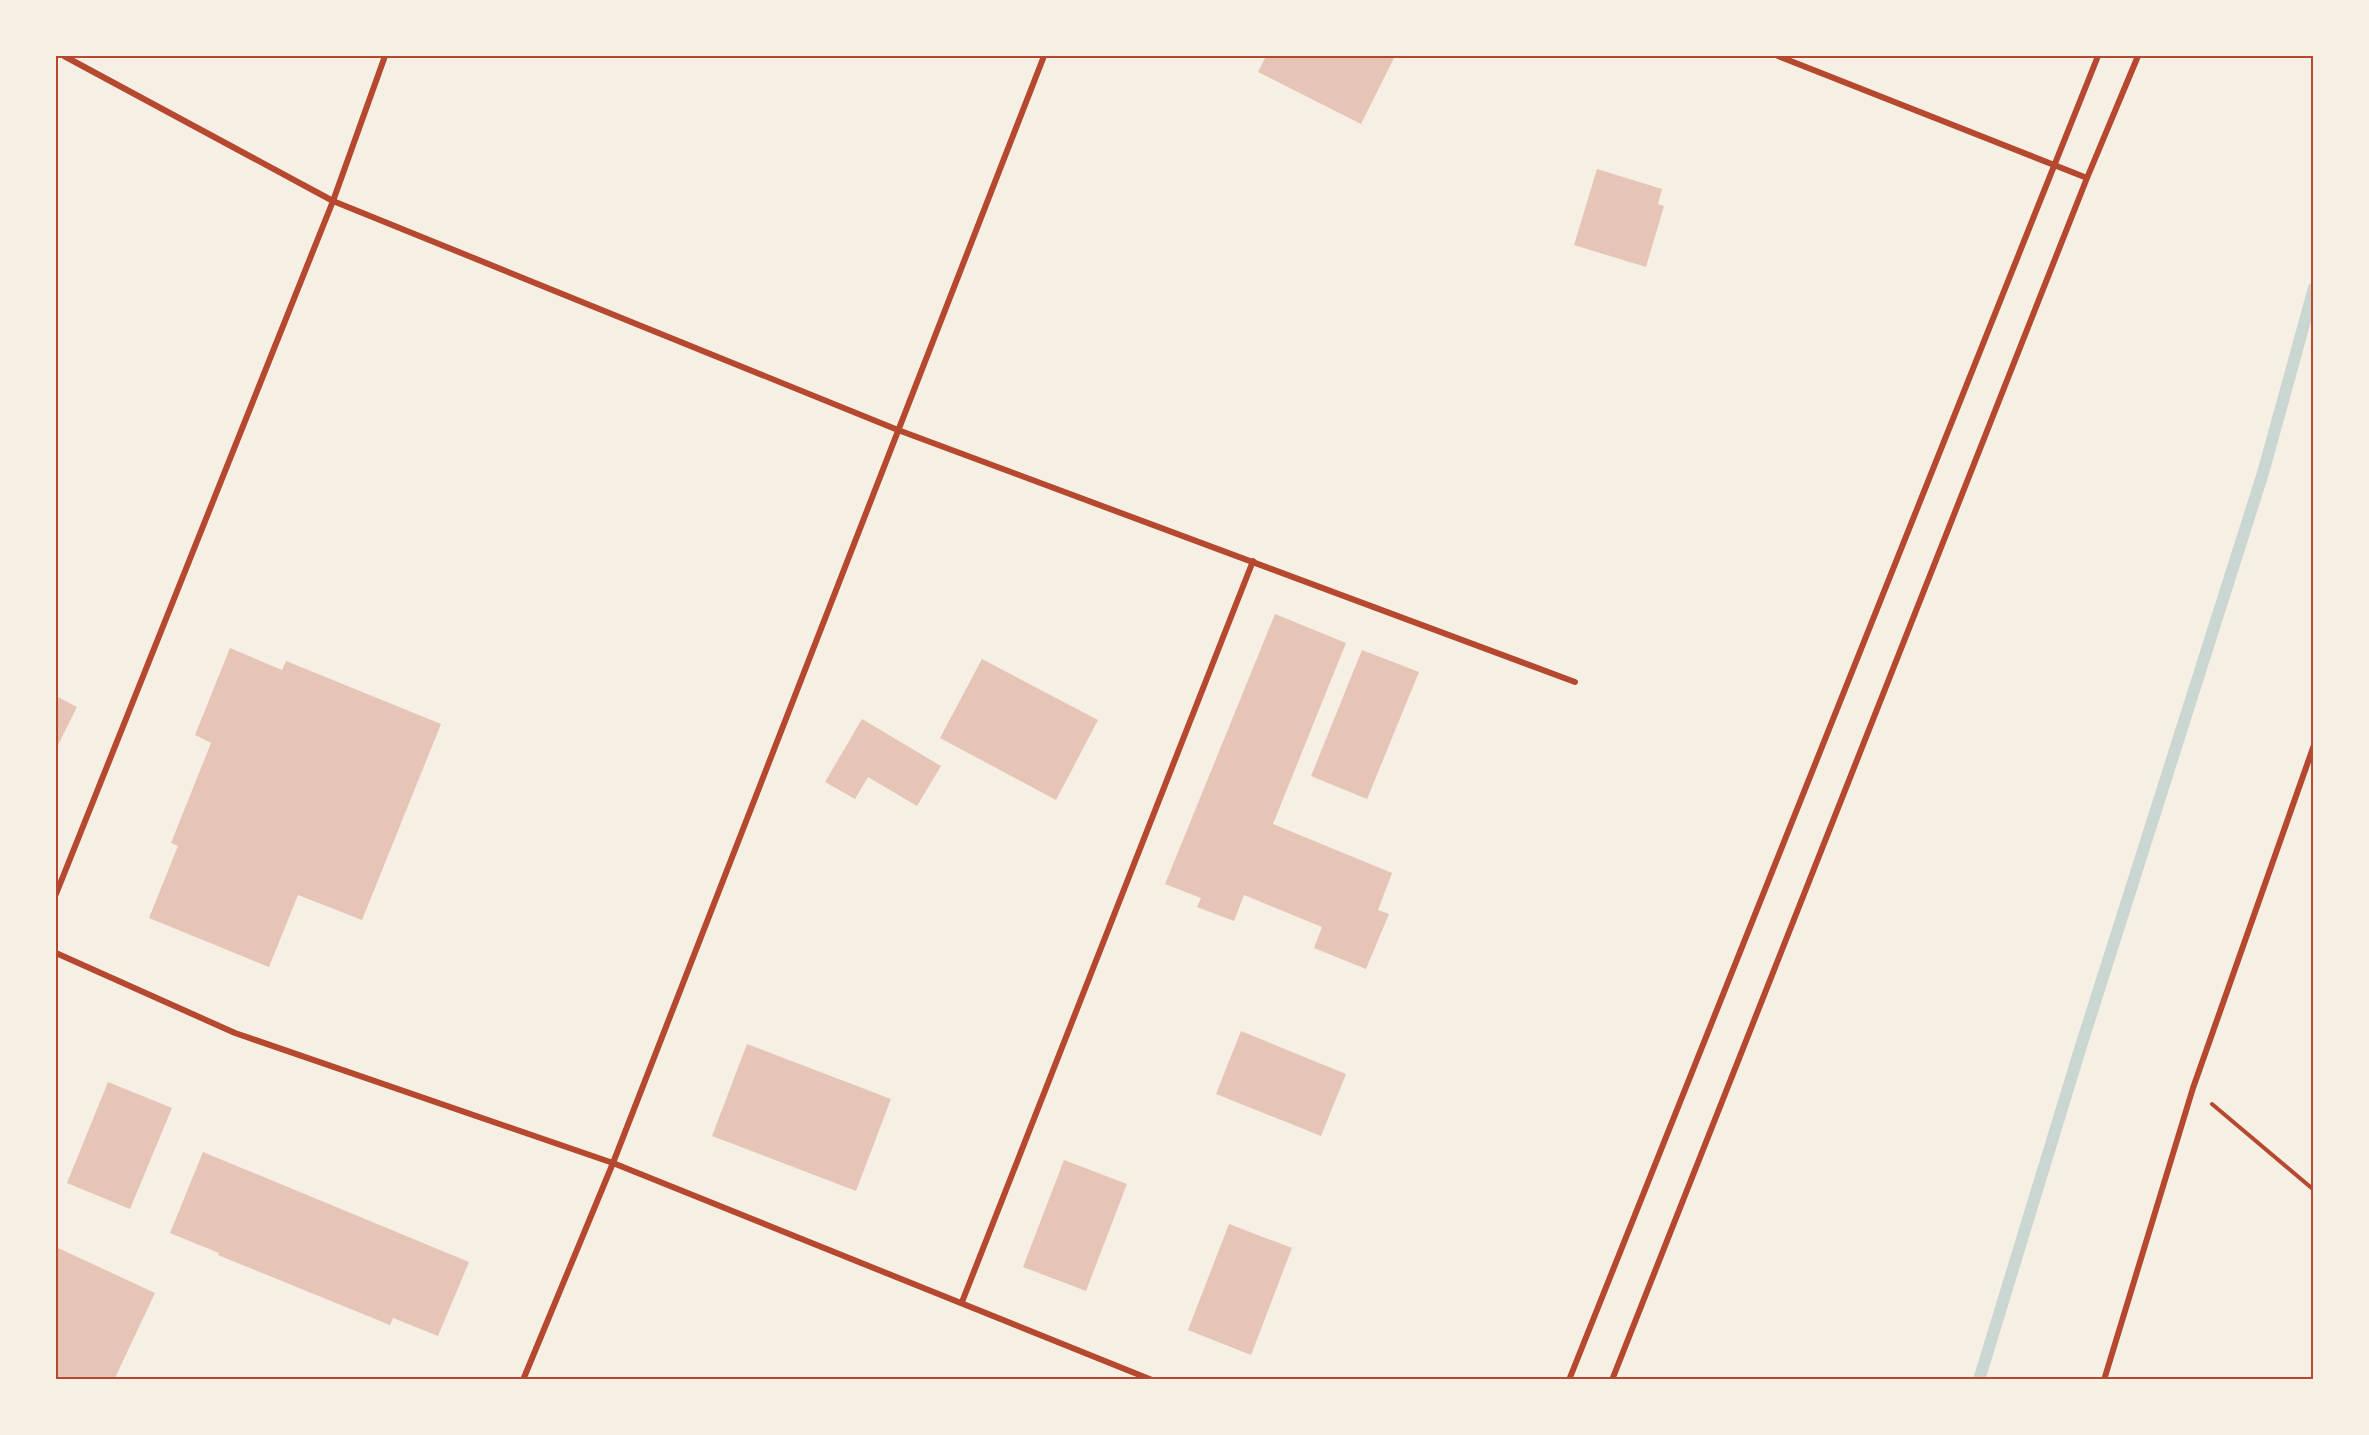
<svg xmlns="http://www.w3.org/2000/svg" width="2369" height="1435" font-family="'Archivo Narrow',sans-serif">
	<rect width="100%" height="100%" fill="#f6efe4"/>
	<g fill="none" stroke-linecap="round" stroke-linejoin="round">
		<path stroke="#c9d6d2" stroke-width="12" d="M1979,1380l102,-334 182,-573 51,-185"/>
	</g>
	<path fill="#e6c5b7" d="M1266,56h122l6,2 -33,66 -103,-52z
		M1597,169l65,20 -4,15 6,2 -18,61 -72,-22z
		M1275,614l71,29 -73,181 119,49 -14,37 11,4 -23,55 -52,-21 8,-21 -78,-32 -10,26 -37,-14 4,-9 -36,-14z
		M230,648l52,22 4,-9 155,63 -79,196 -64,-25 -29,72 -120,-49 29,-72 -7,-3 40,-100 -16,-8z
		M1362,650l57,22 -52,127 -56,-23z
		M982,659l116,61 -42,80 -116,-62z
		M56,696l21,11 -21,42z
		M862,719l79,47 -24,40 -49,-29 -13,22 -30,-17z
		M1241,1031l105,43 -25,62 -105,-42z
		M747,1044l144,55 -35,92 -144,-55z
		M108,1082l64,26 -42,101 -63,-26z
		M203,1152l266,110 -31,74 -45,-18 -3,7 -172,-70 1,-2 -49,-20z
		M1064,1160l63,24 -41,107 -63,-24z
		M1229,1224l63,24 -41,107 -63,-25z
		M56,1247l99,46 -41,87h-58z"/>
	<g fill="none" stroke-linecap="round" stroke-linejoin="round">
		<path stroke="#b5482f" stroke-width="4" d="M2212,1104l102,86"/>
		<path stroke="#b5482f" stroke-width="6" d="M64,56l269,145 565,229 677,252
			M1778,56l309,122
			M56,894l277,-693 52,-145
			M56,953l179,80 378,130 539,217
			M962,1302l291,-741
			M523,1380l90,-217 431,-1107
			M1569,1380l529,-1324
			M1612,1380l475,-1202 51,-122
			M2104,1380l89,-292 121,-343"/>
	</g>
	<rect width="2369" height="1435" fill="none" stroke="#f6efe4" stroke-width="114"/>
	<rect x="57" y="57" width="2255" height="1321" fill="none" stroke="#b5482f" stroke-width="2"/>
</svg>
